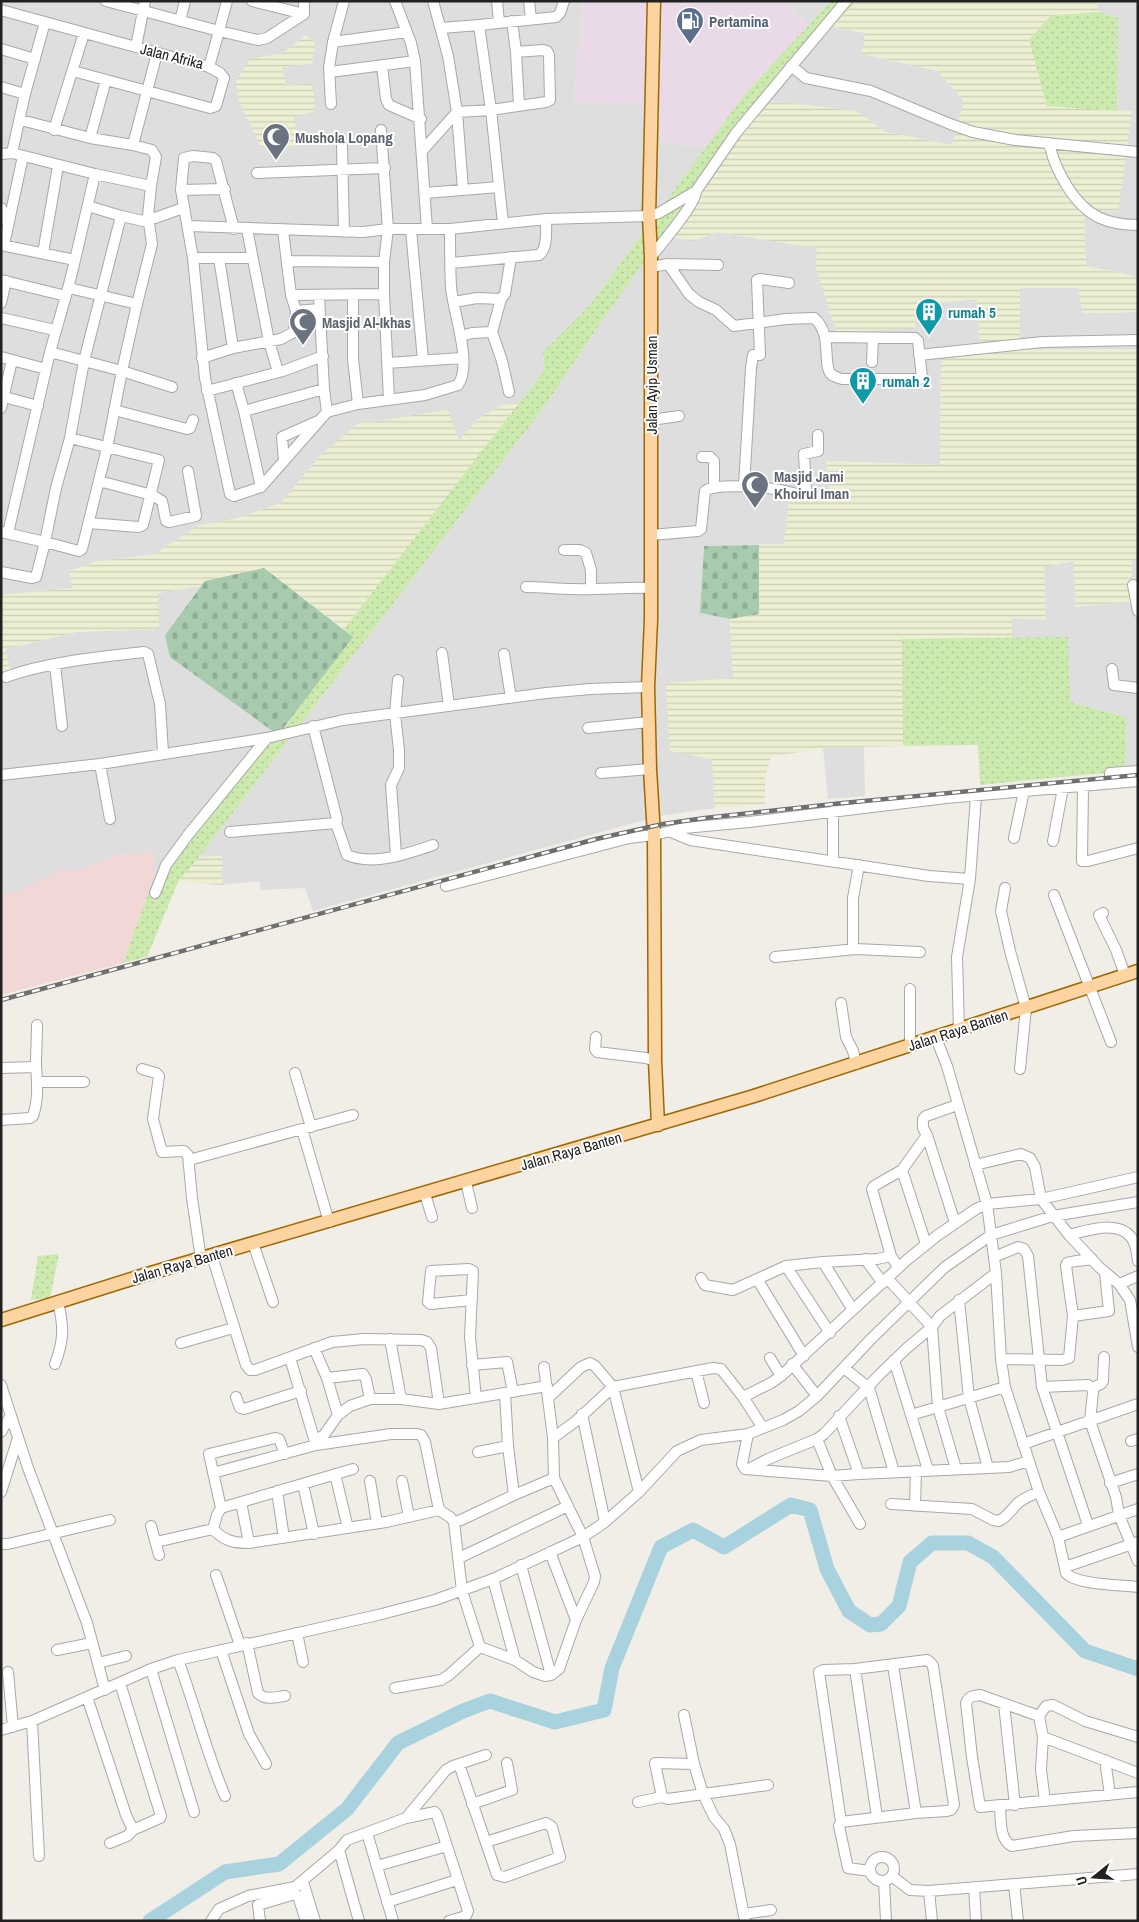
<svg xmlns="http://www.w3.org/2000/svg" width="1139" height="1922" font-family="'Archivo Narrow',sans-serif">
	<defs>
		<pattern id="farmland-rules" width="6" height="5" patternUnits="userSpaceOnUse" patternTransform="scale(1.25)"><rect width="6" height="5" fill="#edefd3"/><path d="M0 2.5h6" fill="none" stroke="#cbcdb5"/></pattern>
		<pattern id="grass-dots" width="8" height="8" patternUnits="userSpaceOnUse" patternTransform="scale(1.25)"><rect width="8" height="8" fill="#cceaae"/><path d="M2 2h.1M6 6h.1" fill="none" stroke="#afc895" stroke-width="1.8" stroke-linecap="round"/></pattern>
		<pattern id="cemetery-stones" width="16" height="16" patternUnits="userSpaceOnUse" patternTransform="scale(1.25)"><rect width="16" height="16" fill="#a8caad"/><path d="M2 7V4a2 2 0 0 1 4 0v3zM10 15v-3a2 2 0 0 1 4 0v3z" fill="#90ad95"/></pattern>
	</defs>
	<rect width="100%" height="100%" fill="#f1eee7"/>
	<path fill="#dfdede" d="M1,1h582l-9,101 87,1 -1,39 46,6 -117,158 -46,46 1,19 -24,32 -20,3 -22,13 -19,22 -138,14 -40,48 -43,15 -40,8 -45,29 -55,6 -29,10 4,17 -72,7z
		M783,1h48l-23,25z
		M1095,1h43v276l-52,-11 -2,-57 48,-97 -15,-1 1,-93 -18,-6z
		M832,27l33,6 -2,21 75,17 26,30 -12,44 -66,-13 -30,-21 -94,-11z
		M717,232l100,16 -1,20 99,61 1,-24 62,-6 2,54 -39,4 -1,108 -113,-4 3,39 -46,44 -80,2 -4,67 30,6 3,59 -67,6 4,67 42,8 3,49 -55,8 -347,95 -8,-23 -44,2 -2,-9 -37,4v-29l-23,1 343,-447 69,-102 52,-72 31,5z
		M1019,288h59l5,25 55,-1v37l-118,1z
		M1132,559h6v211l-12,1v-54l-56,-15 -58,-64v-20l34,1 -2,-52 29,-6 3,46z
		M201,586l-36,49 113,100 -7,10 -19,4 -97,126 -2,-23 -34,3 -40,15h-18l-37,20 -23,5v-217l10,-5 -6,-24 71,-17 82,-3v-36z
		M864,746l1,50 -37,3 -5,-51z"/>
	<path fill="#f1d8d7" d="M153,852l2,23 -32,88 -122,32v-100l23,-6 37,-19h18l40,-15z"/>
	<path fill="#ead9e7" d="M583,1h200l25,25 -63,68 -39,54 -46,-6 1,-39 -87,-1z"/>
	<path fill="url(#farmland-rules)" d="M857,1h238l5,11 -50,4 -3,90 85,5 -14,101 -34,-3 2,57 52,11v35l-55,1 -5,-25h-58v62l118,-1v210l-6,1v41l-56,6 -3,-46 -29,6 2,53 -34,-2v20l-109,1v107l-80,2 -52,9 -6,20v27l-50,4 -3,-49 -42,-8 -4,-68 67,-5 -3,-59 29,-5v-69l25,-1 5,-46 41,2 -3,-39 113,4 1,-108 39,-5 -3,-53 -61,6 -1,24 -79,3 -20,-64 1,-20 -100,-16 -23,9 -31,-5 99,-136 94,11 30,21 66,13 12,-44 -26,-30 -76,-17 3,-21 -33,-6z
		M306,35l9,8 -3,21 -30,3 4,19 26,-3 4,28 -23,6 8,28 -39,4 -23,-47 -3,-21 14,-22 33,-6z
		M520,403l-176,226 -80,-61 -59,13 -4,5 -43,7 1,36 -83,3 -71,17 6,24 -10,5v-83l72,-7 -4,-17 29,-10 55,-6 45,-29 40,-8 43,-15 40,-48 36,-31 91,-14 11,30 19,-21 22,-13z
		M222,856v29l-44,-3 21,-25z"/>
	<path fill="url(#grass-dots)" d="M831,1h26l-95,99 -151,208 -69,102 -343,447 -21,25 -31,75 -24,6 32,-88 97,-126 19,-4 81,-108 -8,-8 200,-258 -1,-19 46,-46 156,-212z
		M1100,12l18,6 -1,93 -70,-5 -18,-66 21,-24z
		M1068,637l2,65 56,15v54l-146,14 -2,-40 -75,1 -1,-107z
		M59,1254l-9,44 -19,2 7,-44z"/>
	<path fill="url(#cemetery-stones)" d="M759,545v69l-29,5 -30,-6 4,-67z
		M264,568l89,69 -75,98 -108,-78 -5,-22 40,-54z"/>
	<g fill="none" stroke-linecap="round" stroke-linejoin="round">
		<path stroke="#a8d2de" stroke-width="15" d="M150,1921l75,-49 54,-8 68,-55 51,-66 65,-32 27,-10 65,21 49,-12 8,-42 49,-121 32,-17 31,17 67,-42 19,5 17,59 22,42 21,14 11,-1 18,-18 11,-44 22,-19h36l25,14 92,94 53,18"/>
		<defs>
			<path id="minor" d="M227,1l-8,30 39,9 9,-2 37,-24
				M252,1l52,13
				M395,1l16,42 4,18 12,168
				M433,1l15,55 9,56 6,78
				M497,1l2,21
				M529,1l2,18
				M1,10l208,57 10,-36 -113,-30
				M304,14v-13
				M180,21l5,-20
				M512,21l4,31 3,53
				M479,25l77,-8 4,-4 4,-12
				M441,28l38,-3 12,85 12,113
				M333,42l74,-10
				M136,47l9,-46
				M1,49l34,10
				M382,66l4,33 3,6 32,14
				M791,66l15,12 65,13 79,33 23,8 42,8 123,12
				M73,71l137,37 6,-2 8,-28 -4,-5 -11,-6
				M330,72l85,-11
				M1,87l24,7
				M331,104l-2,-36 4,-26 11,-41
				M21,120l69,18 43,7 19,5 4,7 -5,29 -3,30 4,28 -15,60
				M54,130l30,-97
				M90,138l16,-58
				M1049,143c6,27 25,63 51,75 11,5 26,7 38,7
				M133,145l24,-92
				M342,146l2,86
				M422,151l35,-39 34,-2 55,-8 4,-2 -1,-45 -2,-4 -4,-1 -27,2
				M12,153l13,-59 20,-72
				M1,154l11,-1 83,21 -20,86
				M257,173l128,-5
				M95,174l56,12
				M181,190l44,-1
				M425,193l74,-6
				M88,206l33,10 27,6
				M1,208l7,17
				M148,216l7,2 28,-10
				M188,226l175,6 25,-3h62l96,-10 103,-3 10,-3 37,-22 40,-58 110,-132
				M234,229l-18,-68 -3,-3 -20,-2 -9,2 -3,32 12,68 12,120 25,116 4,2 27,-9 66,-75 31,-8 67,-9 33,-10c15,-21 -5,-72 -7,-98 -1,-19 -1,-39 -1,-58
				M247,229l22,112 9,31
				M411,230l12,130
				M1,245l74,15c-8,37 -21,73 -29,109l-45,-12
				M4,245l19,-89
				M43,253l15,-87
				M651,257c9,-12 46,-54 45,-66
				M193,258h59
				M219,258l14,90
				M287,261l97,1
				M451,263l88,-8c9,-6 7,-26 7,-36
				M668,264l50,1
				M651,267l17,-3 21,30 10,8 17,8 18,16 52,-7 28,-1c19,15 8,47 17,56 3,3 7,4 11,5h78l2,-2 -4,-36 -3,-3 -89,-1
				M1,280l65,16
				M384,294l5,106
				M291,295l93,-1v-32l4,-33 -7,-99
				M353,295v64l5,45
				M319,296l5,93 3,23
				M454,302l23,-4 24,1
				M1,303l5,-22
				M296,311l23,-2
				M1,318l54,12
				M461,336l11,-3 20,-1
				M50,352l72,19 15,-67 -68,-16
				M919,355l124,-13 95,-2
				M202,358l31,-10 48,-9 13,-7 2,-21 -5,-16 -8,-65
				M872,362l1,-24
				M387,363l75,-5
				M236,383l8,28 17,76
				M207,391l76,-20 40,-15
				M509,392l-7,-31 -10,-29 9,-33 4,-5 6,-37
				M1,396l37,10
				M1,408l11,-48
				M114,410l73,19 3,-1 3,-8
				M244,411l80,-22
				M651,420l28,-4
				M70,438l89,22 -16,65 -5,2 -49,-4
				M702,457h8l4,4v27
				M284,461l-2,-24 36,-16
				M99,481l53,14 10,6 4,20 3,1 27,-6 -8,-45
				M744,486l7,-118 2,-13h7l-3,-75 3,-1 29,4
				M1,532l44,10 11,-54 14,-50 14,-77 37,-145
				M8,533l38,-164
				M651,535l47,-4 3,-2 4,-38c12,-8 60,-4 75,-1 8,1 15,5 23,4l3,-3 -2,-37 14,-3v-16
				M564,550h16l6,3 5,17v19
				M1,572l31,6 4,-1 9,-35 34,9 3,-2 25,-101 15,-77 50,16
				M1133,585l5,26
				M526,587c16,0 31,2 47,2 26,1 52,-2 78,-1
				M442,653l7,53
				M504,654l7,44
				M55,665l7,61
				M1112,669l2,16 24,3
				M6,677c40,-15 95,-20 138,-25l4,2 12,50 3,49
				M588,728l61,-6
				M100,764l10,55
				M601,773l49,-4
				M1,775l99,-11 167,-26 76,-18 203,-27 44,-4 58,-2
				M1110,783v-10l28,-2
				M1083,786l-1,75h6l50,-13
				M336,823l11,32c26,11 60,-1 86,-10
				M230,832l106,-9 1,-4 -24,-93
				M671,832l19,8 239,36 41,3
				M1014,838l10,-47
				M1053,841l10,-53
				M396,855l-5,-70 8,-17v-18l-4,-36 3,-34
				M833,861v-50
				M446,886l183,-48 25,-3 30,-7 65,-6 197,-24 192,-17
				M1005,888l-4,23 9,40 16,57 -6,61
				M155,893l11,-28 22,-30 79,-97
				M1054,895l57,147
				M1103,913l-4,2 17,35 9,25
				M853,949v-51l6,-33
				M775,957l81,-8 64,3
				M910,989v57
				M841,1003l5,34 7,14 3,13
				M959,1030l-2,-73 13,-78 6,-83
				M596,1037l-1,12 2,3 49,6 9,3
				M936,1038l11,28 40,138 9,69 5,86 4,28 34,105 19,45 8,36c9,12 56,12 72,14
				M1,1068l35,-1
				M142,1069l14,4 3,3 -6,43 9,33 22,-1 4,4 4,43 9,61
				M295,1073l16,54
				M38,1082h46
				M1,1120l29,-2 3,-2c6,-18 4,-33 3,-51 0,-13 1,-27 1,-40
				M302,1129l27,93
				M927,1135l-4,-7v-9l3,-3 31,-11
				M189,1160l164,-45
				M975,1165l46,-11 9,4 5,9 6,32 28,36 30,32 20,17 11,16 8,47
				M902,1170l24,74
				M466,1182l6,26
				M425,1194l7,23
				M1069,1235c20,-5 57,-18 66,10 2,5 2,11 3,16
				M253,1243l20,59
				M212,1256l34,109 4,5h5l77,-28 32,-3 57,1 6,2 4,6 8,56
				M994,1257l24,-10 6,2 4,7 14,131 46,138
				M865,1259l18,24
				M823,1262l54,-3 14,-3
				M786,1266l44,67
				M898,1267l-7,-11 -19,-67 2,-3 28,-16 25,-35 28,88
				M701,1278l4,7 28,5 53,-24 37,-4 30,48
				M887,1278l45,49 6,80 18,62
				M757,1279l47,77
				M1119,1284l19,-8
				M472,1300l-41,4 -3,-2 3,-31 38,-2 4,2 -3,66 6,61
				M959,1300l10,98 19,70 21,-1 20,-6
				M1073,1316l36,-5 -4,-38
				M390,1339l11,60
				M181,1343l52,-15
				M314,1348l13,30 36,-4 3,5 4,20h31l38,5 108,-18
				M290,1358l26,87
				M770,1358l11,18
				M1001,1359l61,1 7,-2 4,-42 -7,-50 1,-3c8,-3 17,-2 25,-4
				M894,1360l34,110
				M55,1364c9,-24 9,-37 3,-62
				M792,1364l25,32
				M472,1365l35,-3 6,30
				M844,1368l25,20 25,84
				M696,1371l8,32
				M1,1385l27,83 59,155 18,67
				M1042,1387l46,-2 4,3 9,-4 2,-3 1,-24
				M1092,1388l1,4 -3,29 26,76 3,18 19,46
				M236,1397l4,11 4,1 57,-18
				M549,1397l32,-30 9,-4 5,3 18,21 -37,34 -23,17
				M743,1397l28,-14 10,-7 127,-117 30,-24 38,-26 11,-5 54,-5 97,-22
				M582,1414l23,108
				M338,1415l12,-9 20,-7
				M911,1415l94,-28
				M839,1416l20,58 129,-6
				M1,1432l10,-17
				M817,1439l15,37 28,48
				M315,1441l9,-6 14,-20 -11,-37
				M1131,1441l7,-2
				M1023,1444l115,-40
				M478,1452l30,-6
				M353,1469l-132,39 -4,7 -4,14c11,12 21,14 36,14l137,-21 53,-12 11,7 4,5 7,-2 53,-25 -6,-49 -3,-53
				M749,1469l19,-10 49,-20 7,-5 55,-59 28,-27 25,-21 8,-11 56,-43
				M213,1473l103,-28 75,-11h26l4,1 4,7 14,68
				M335,1474l13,54
				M859,1474l-27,2 -87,-7 -3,-5 6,-30 35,-14 16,-9 18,-15 55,-58 73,-71 46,-32 62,-19 85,-14
				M370,1481l7,42
				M402,1481l7,36
				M1110,1483l28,-9
				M303,1484l11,50
				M277,1491l7,47
				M1,1492l17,-54
				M639,1492l-26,-105 100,-19 8,1 22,28 20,31
				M514,1495l40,-17
				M241,1502l8,41
				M891,1504l81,5 21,11 6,1c9,-5 12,-11 18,-17 6,-6 15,-9 22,-12
				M915,1506l1,-35
				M221,1508l-12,-54 66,-16 4,1 6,15
				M151,1526l8,29
				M1058,1537l80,-28
				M156,1542l57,-13
				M1,1544h7l102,-24
				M550,1552l26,68
				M459,1558l109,-52
				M521,1565l30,110
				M1065,1567l73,-25
				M216,1575l24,70
				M493,1579l22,81
				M297,1633l6,29
				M247,1643l11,50c7,8 18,4 27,3
				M480,1647l35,13 18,12 12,4 6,-1 8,-6 17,-49 18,-38 1,-6 -12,-39 -29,-59 -1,-40 -9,-71
				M57,1650l35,-7
				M221,1650l28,84 17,30
				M178,1660c17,45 28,92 47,136
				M98,1663l28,-7
				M893,1665l23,148
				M151,1669l43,143
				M855,1669l22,148
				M8,1672l5,55
				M120,1683l41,133 -1,2 -27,12
				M395,1688l46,-8 8,-5 31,-28 -18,-56 -8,-69
				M87,1697l39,118 7,15 -6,6 -17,7
				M1004,1704l11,101
				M684,1715l10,49 9,30 11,23 10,12 6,15 15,77
				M1039,1716l-59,-21c-7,1 -11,1 -14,8l6,54 8,50 158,-15
				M32,1721l7,135
				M1,1730l31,-9 119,-52 27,-9 200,-45 57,-15 58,-21 90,-42 22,-15 34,-30 38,-41 24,-11 47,-6
				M1043,1737l95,36
				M1105,1760l5,35
				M459,1764l38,111 8,2 55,-20 -8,-30 -6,-4 -60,19
				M694,1764l-39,-1 7,34 6,2 100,-14
				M1045,1801l-4,-31 2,-33 -4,-21 7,-10 7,-1 32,16 53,16
				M638,1802l24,-5
				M472,1804l40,-14 -5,-27
				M1000,1806c1,13 -1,34 12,40l62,-10 64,-3
				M406,1818l40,-48 7,-4 33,-11
				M841,1822l-22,-150 4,-2 32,-1 72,-9 4,3 2,3 21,139 -3,5 -4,1 -31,2 -75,9 -2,4 9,42 22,3
				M367,1833l26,88
				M339,1850l20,71
				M870 1869a12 12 0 1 1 24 0a12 12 0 1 1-24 0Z
				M377,1866l70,-20
				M893,1877l17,13 19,1 209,-17
				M884,1881l2,40
				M303,1882l12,39
				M1014,1884l4,37
				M974,1887l2,34
				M929,1891l3,30
				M387,1902l70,-22
				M744,1914l27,-4
				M211,1921l8,-12 29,-13 47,-9 44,-37 8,-10 59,-22 29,-6 2,3 31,96 -2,5 -17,5
				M260,1921l-2,-16 37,-11 3,2 8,25"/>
			<path id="major" d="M654,1l-5,215 2,41v363l-3,67 2,82 4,66 1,226 3,64
				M1,1320l143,-45 610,-179 384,-125"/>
		</defs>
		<use href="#minor" stroke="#a8a8a8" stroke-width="12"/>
		<use href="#major" stroke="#9d6800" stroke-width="15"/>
		<use href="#minor" stroke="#fff" stroke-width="10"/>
		<use href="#major" stroke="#fcd4a1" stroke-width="12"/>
		<defs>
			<path id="rail" d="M1,1000l595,-161 67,-15 42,-6 138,-15 295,-28"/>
		</defs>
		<use href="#rail" stroke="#6f6f6f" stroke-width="4.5"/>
		<use href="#rail" stroke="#fff" stroke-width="2.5" stroke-dasharray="8" stroke-linecap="butt"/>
	</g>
	<defs>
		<symbol id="fuel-pin" viewBox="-11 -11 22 30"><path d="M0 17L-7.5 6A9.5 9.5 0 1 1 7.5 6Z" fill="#5c6f8a" stroke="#fff"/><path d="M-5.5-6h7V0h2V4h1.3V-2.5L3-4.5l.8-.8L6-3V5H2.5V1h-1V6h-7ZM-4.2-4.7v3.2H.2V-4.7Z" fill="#fff"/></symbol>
		<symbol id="mosque-pin" viewBox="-11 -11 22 30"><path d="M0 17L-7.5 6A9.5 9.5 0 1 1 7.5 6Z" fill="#6b7280" stroke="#fff"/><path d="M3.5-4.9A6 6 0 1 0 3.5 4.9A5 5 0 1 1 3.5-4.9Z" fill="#fff"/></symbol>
		<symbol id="building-pin" viewBox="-11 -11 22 30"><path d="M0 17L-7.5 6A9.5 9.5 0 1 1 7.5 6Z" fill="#0f9aa8" stroke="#fff"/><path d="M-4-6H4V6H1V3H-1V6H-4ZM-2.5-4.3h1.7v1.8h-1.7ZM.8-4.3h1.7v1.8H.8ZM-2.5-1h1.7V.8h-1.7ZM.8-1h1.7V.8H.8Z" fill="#fff"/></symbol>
	</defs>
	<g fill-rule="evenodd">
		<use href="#fuel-pin" x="674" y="5" width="32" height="43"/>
		<use href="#mosque-pin" x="260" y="121" width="32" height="43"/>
		<use href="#building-pin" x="913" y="296" width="32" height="43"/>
		<use href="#mosque-pin" x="287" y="306" width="32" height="43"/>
		<use href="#building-pin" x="847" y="365" width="32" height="43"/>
		<use href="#mosque-pin" x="739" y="469" width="32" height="43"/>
	</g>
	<g text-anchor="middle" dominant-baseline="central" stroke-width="4" stroke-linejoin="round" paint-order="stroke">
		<g font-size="15" font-weight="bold" fill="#4e5e75" stroke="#fff" text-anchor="start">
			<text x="709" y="21">Pertamina</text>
		</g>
		<g font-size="15" fill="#212121" stroke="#fff">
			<text transform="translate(172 56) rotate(14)">Jalan Afrika</text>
			<text transform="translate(651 385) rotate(-90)">Jalan Ayip Usman</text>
			<text transform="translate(958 1030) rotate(-18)">Jalan Raya Banten</text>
			<text transform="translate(571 1151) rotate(-16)">Jalan Raya Banten</text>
			<text transform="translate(182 1264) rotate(-16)">Jalan Raya Banten</text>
		</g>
		<g font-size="15" font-weight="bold" fill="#5b616d" stroke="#fff" text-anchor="start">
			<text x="295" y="137">Mushola Lopang</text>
			<text x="322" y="322">Masjid Al-Ikhas</text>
			<text x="774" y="476">Masjid Jami<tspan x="774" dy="17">Khoirul Iman</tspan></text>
		</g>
		<g font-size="15" font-weight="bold" fill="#0d838f" stroke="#fff" text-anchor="start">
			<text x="948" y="312">rumah 5</text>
			<text x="882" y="381">rumah 2</text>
		</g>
	</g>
	<rect width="1139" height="1922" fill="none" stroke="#212121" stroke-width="5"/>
	<g transform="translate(1094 1877) rotate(253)" stroke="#ffffff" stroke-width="4" paint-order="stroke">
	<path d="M0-4L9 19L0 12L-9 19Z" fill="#212121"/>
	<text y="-8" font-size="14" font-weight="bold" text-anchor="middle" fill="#212121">U</text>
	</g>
</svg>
